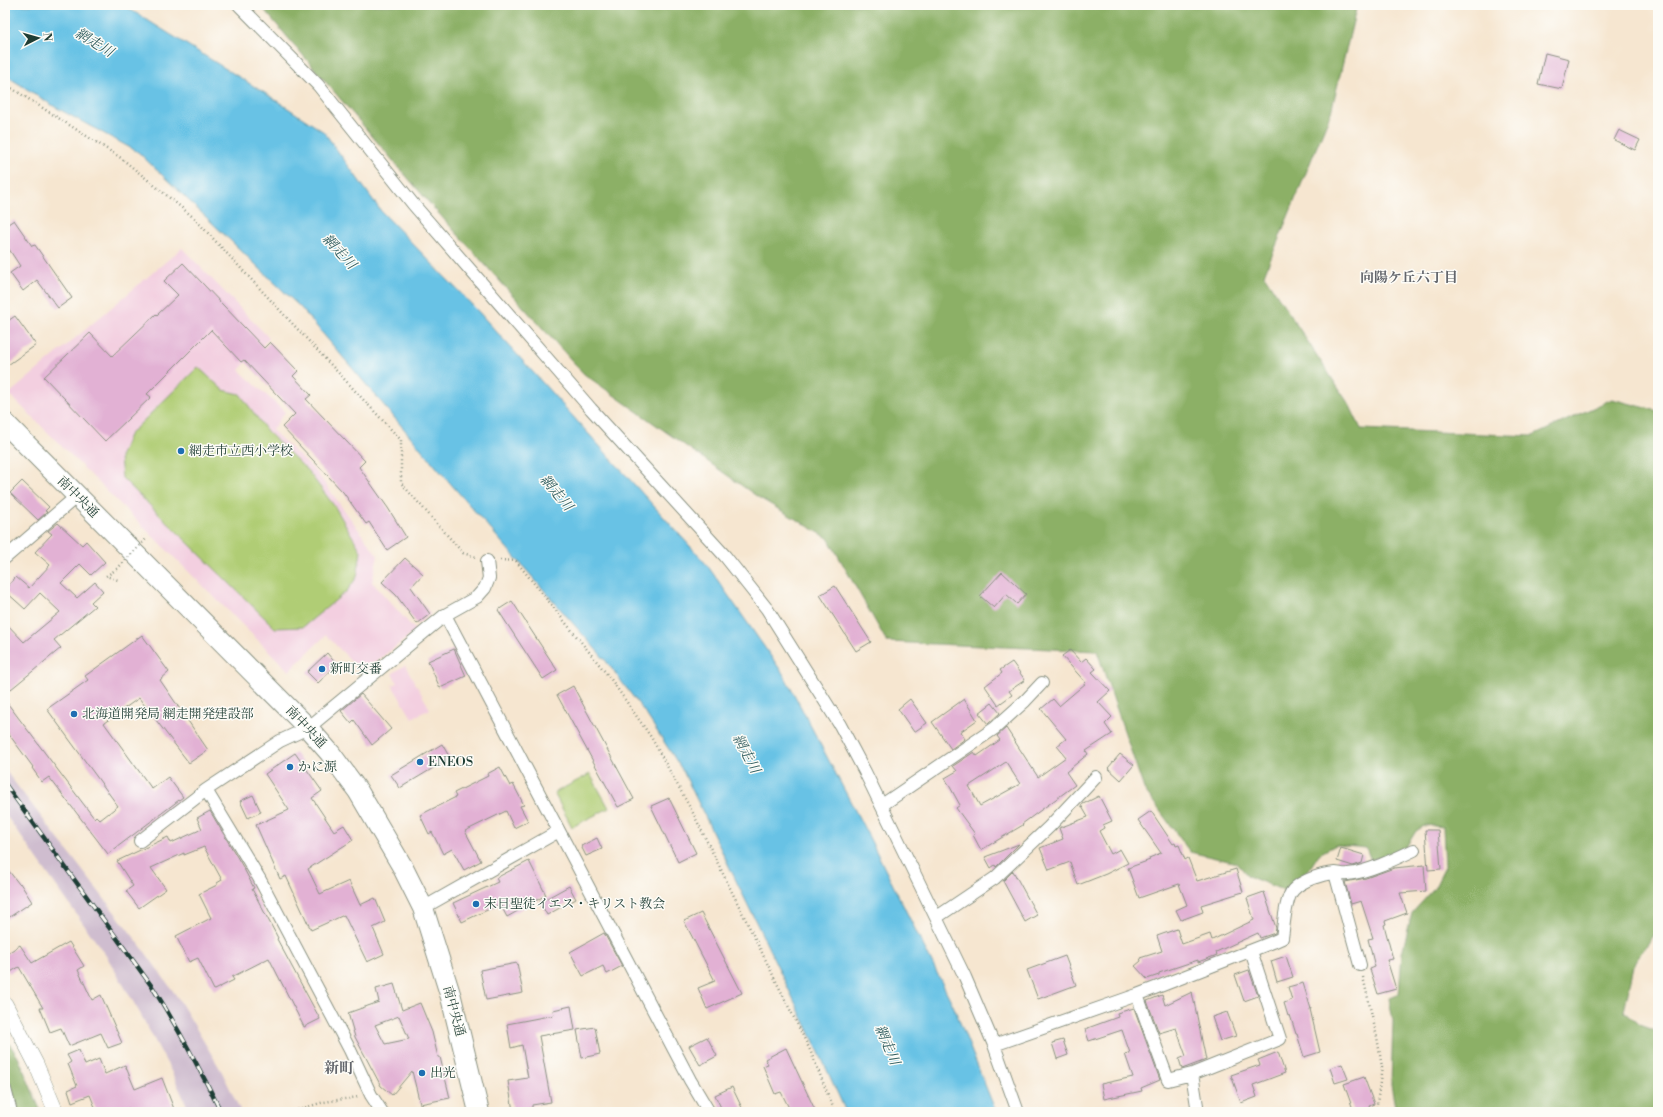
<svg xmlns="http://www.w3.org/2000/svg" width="1663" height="1117" font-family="'Libre Bodoni','Noto Serif JP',serif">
	<rect width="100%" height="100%" fill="#fdfcf7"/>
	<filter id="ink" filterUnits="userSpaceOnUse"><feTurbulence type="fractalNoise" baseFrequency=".025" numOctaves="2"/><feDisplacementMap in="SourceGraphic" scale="8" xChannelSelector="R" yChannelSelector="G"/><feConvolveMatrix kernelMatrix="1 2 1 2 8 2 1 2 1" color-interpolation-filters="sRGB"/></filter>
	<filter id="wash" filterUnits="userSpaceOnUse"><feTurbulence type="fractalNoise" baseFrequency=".012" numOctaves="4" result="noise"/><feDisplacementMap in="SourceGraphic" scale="16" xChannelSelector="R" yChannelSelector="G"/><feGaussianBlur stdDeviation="0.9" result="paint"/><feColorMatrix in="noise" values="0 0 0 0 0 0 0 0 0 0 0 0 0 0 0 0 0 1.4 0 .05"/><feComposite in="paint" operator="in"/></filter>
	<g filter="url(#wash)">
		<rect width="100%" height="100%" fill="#f6e6d0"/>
		<path fill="#f3cfe0" d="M182,248l87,90 -30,32 46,42 -13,18 45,43 61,83 -6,26 44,49 -54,41 -36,-37 -37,36 -280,-277z
			M405,665l25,44 -18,9 -20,-33 6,-2 -6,-9z"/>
		<path fill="#cfbdcf" d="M5,770l135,175 38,53 44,74 19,40h-51l-19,-41 -30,-56 -34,-58 -102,-143z"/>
		<path fill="#b0cd74" stroke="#688554" d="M198,367l25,23 17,4 27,37 41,40 27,36 26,44 -4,26 -10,14 -44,36 -28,1 -153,-150 -2,-21 9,-22z
			M590,774l19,34 -37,19 -18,-34z"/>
		<path fill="#8cb066" stroke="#56764d" d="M260,5h1097l-26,107 -67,163 86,131 11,23 172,7 79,-37 46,12v519l-23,31 -11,50 15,14 19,7v80h-262l-5,-27 2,-64 -4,-23 10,-4 3,-41 10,-40 22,-24 11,-22 -2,-40 -17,-2 -10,6 -10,16 -35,13 -5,-12 -30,-3 -17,9 -13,20 -21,17 -37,-15 -11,-13 -47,-11 -46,-63 -47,-138 -210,-9 -59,-104 -70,-41 -174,-123 -153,-169z
			M5,1037l13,20 23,55h-36z"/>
		<path fill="#68c2e5" stroke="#44808c" d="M5,5h118l145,90 56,37 57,79 95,98 231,256 77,110 85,162 84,168 43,107h-150l-29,-64 -134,-277 -37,-57 -40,-53 -156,-178 -149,-175 -163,-156 -83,-45 -50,-32z"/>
		<g id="blocks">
			<path fill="#e2b1d4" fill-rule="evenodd" d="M1545,53l24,6 -7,30 -24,-5z
				M1619,130l21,10 -5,10 -21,-10z
				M14,220l18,26 3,-1 37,53 -14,10 -21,-28 -14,11 -13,-18 10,-7 -15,-23v-17z
				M183,263l81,85 6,-6 28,29 -5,5 18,19 -5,4 59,62 -6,6 29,41 18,29 -19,13 -18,-28 -3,2 -23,-32 -61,-65 13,-13 -51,-54 -3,2 -30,-32 -64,64 4,3 -46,44 -61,-64 46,-44 22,23 44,-42 1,1 21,-20 -14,-14z
				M15,316l21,29 -31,22v-44z
				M22,481l27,26 -4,4 2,1 -9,8 -28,-27z
				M58,523l24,22 4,-4 19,21 -14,13 -11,-11 -19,19 16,15 18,-16 8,9 -12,11 4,4 -41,34 7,8 -56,46v-72l19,20 36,-30 -20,-19 -15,16 -20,-18v-2l11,-12 13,11 21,-23 -15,-13 17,-18 -4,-3z
				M405,558l18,16 -12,13 19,27 -13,10 -21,-29 -14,-13z
				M1002,572l24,22 -9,10 -11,-10 -12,14 -14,-12z
				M835,586l36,56 -15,9 -36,-56z
				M512,601l45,69 -14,9 -45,-69z
				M142,635l27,37 -9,8 48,70 -19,13 -50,-65 -35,25 48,66 16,-12 15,20 -75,57 -59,-77 -7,5 -10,-14 1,-1 -28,-38v-29l89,118 2,-2 4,4 18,-14 -71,-97 41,-29 -3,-4z
				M454,649l12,27 -26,12 -12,-27z
				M1070,650l11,12 5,-4 10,11 -4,3 18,19 -12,11 14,15 -7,7 7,10 -26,17 2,3 -22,18 9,13 -53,39 1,1 -42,25 -8,-15 2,-1 -19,-26 4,-3 -15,-27 12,-7 -4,-5 21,-14 3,4 23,-16 -3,-4 9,-8 32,49 28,-20 -9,-11 9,-7 -25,-30 12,-10 6,7 27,-23 -24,-27zM1006,762l14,22 -40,22 -11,-20z
				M327,653l10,12 -19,18 -11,-11z
				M1012,662l13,18 -16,11 3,4 -14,10 -13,-19 17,-13 -2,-3z
				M573,686l61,113 -16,8 -61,-112z
				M361,694l30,35 -19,16 -18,-25 -3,3 -10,-12z
				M910,699l17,24 -13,9 -16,-23z
				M964,699l13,21 -17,12 5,7 -14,10 -19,-27z
				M992,703l8,10 -12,11 -9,-11z
				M442,744l8,14 -50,30 -9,-13z
				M295,753l27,38 -10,7 22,33 10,-6 9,15 -45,29 12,25 29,-13 11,24 15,-7 10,24 -12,6 11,26 -17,8 -23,-47 -33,15 -25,-54 -6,3 -24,-54 33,-15 -24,-36z
				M1120,754l14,11 -13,15 -13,-12z
				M500,767l10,19 3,-2 11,21 -4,1 8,15 -14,7 -8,-17 -41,20 16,30 -17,9 -12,-21 -9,5 -11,-22 -3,2 -9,-19 36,-18 -2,-4 34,-17 -1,-2z
				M253,795l8,17 -13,6 -8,-17z
				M1099,796l13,25 -9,4 1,3 -5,3 12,23 9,-5 8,14 -22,11 -28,11 -8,-23 -21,8 -9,-22 23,-9 -4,-11 29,-11 -7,-12z
				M669,798l27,55 -18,9 -27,-56z
				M210,811l33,56 11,21 -2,1 26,49 -1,1 43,80 -16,8 -35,-69 -37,19 2,3 -20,10 -16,-32 -9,4 -13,-26 35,-18 -12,-24 18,-9v-2l5,-3 -18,-33 -20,8v-2l-33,15 15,21 -27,19 -13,-17 7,-5 -16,-25 51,-24 3,6 31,-14 -5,-11z
				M1151,811l22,33 2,-1 1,3 3,-1 6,15 3,-2 9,23 39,-12 7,23 -42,13 2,7 -22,8 -5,-10 11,-5 -8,-21 -40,14 -11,-30 22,-8 -1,-2 12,-5 -23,-33z
				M1425,830h13l3,39 -13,1z
				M597,838l5,11 -16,7 -5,-10z
				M1019,844l-23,23 -1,-2 -4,3 -6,-11z
				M1341,848l23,7 -2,8 -9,3 -16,-5z
				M529,861l17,34 -39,22 -7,-13 -38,18 -9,-19 45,-21 -2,-4z
				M1424,865l2,26 -26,2 7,20 -22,8 1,3 -2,1 9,34 -6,1 9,29 -18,5 -8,-25 5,-2 -7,-28 5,-1 -12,-37 -10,3 -6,-22 21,-4 28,-10z
				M5,866l14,18 1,-1 12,19 -27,18z
				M1013,871l24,44 -12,7 -22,-41z
				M569,886l7,13 -29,16 -7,-13z
				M1264,892l12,36 -1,5 -15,5 -2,-5 -42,19 1,3 -19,7v-2l-39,13v2l-12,4 -12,-13 6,-5 -1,-3 22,-7 -5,-15 20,-7 5,15 28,-10 2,6 42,-20 -7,-22z
				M701,913l41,80 -35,16 -9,-21 17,-7 -31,-60z
				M604,933l18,33 -15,8 -4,-8 -20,10 -13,-24z
				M69,942l15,24 -6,4 14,30 9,-5 21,48 -14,5 -7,-15 -32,13 -8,-18 -11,4 -10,-24h3l-24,-41 -10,6 -4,-7v-11l15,-10 12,18z
				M1065,956l11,29 -38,14 -11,-29z
				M1286,956l7,21 -16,5 -6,-21z
				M517,963l6,30 -37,7 -6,-30z
				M1249,970l9,26 -14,5 -9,-26z
				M1303,983l8,26h-1l10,43 -16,5 -7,-23h-1l-6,-19 -2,1 -4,-13 8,-3 -4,-13z
				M394,984l8,26 18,-7 12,29 6,25h2l10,41 -30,6 -8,-33 -20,24 -11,-9 -26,-49 -7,-24 31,-11 -3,-13zM399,1016l10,23 -24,5 -10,-19z
				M1192,992l14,68 -24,9 -3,-10 7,-3 -10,-28 -17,5 -12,-32 15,-6 3,10z
				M571,1006l4,24 -36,6 12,66 -19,3v3l-19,3 -5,-30 20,-3 -6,-33 -11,3 -4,-24 47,-9 -1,-5z
				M1134,1008l26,72 -19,8 1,3 -38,8 -3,-15 32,-7 -8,-23 5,-1 -8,-23 -33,11 -4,-12 33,-12 -1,-4z
				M1227,1012l9,24 -16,5 -8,-24z
				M595,1027l5,27 -18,4 -5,-28z
				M707,1037l10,19 -17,9 -11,-19z
				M1063,1040l5,15 -11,4 -5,-16z
				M786,1048l30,64h-25l-10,-20 -6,2 -12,-28 5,-2 -3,-5z
				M79,1050l6,15 14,-6 6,15 20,-9 10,24 27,-11 12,31 -8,3h-35l-2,-4 -10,4h-22l-7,-17 -18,7 -4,-12 9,-4 -9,-22 3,-2 -4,-7z
				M1278,1052l7,21 -32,12 4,12 -16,6 -10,-28 29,-10 -2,-5z
				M1342,1064l6,15 -13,4 -5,-15z
				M1364,1077l10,27 -5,2 2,6h-17l-10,-28z
				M732,1087l12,25h-21l-8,-17z"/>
		</g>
	</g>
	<g filter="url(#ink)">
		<use href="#blocks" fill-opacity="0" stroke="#8a9282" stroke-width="1"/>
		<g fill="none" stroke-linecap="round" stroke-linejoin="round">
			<defs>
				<path id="minor" d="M239,5l79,80 95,119 178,205 134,147 42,53 73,116 25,47 100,205 29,68 24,67
					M5,558l72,-62
					M445,615l114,216
					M206,790l53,88 91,172 21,45 11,17
					M882,805l113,-77 30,-27 17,-18
					M140,841l66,-51 74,-49 28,-13 137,-113 32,-18 8,-9 4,-10 -2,-17
					M1335,873l25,92
					M423,908l136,-77 131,249 19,32
					M937,917l58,-39 54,-51 47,-50
					M1137,995l31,85 24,-6 6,38
					M994,1045l143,-50 136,-53 9,-4c2,-13 3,-39 11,-48 9,-10 29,-16 42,-17 4,0 9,2 13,1 20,-2 47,-15 66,-24
					M1192,1074l88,-35 -29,-88
					M5,1089l6,23"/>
				<path id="tertiary" d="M5,1004l31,60 20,48"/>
				<path id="trunk" d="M5,423l303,305 22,25 28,38 44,75 21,42 28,89 28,115"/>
			</defs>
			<use href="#minor" stroke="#8a9282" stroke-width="14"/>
			<use href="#tertiary" stroke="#8a9282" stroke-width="16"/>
			<use href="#trunk" stroke="#8a9282" stroke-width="22"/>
			<path stroke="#8a9282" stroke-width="2.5" stroke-dasharray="1 3" stroke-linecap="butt" d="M5,84l116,74 72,59 208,223v43l62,70 13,4
				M500,560l16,1 94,117 41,59 42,76 117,237 25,62
				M117,569l-11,7 12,4
				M1363,977l14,60 5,30 -6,45
				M238,1112l15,-2 3,2
				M290,1112l34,-10 34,-5"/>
			<use href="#minor" stroke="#fff" stroke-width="12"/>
			<use href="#tertiary" stroke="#fff" stroke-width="15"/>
			<use href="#trunk" stroke="#fff" stroke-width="20"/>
			<defs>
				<path id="rail" d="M5,784l148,204c25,40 47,81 68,124"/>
			</defs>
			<use href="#rail" stroke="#1f3d34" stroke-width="4.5"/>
			<use href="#rail" stroke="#fdfcf7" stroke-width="3" stroke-dasharray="9" stroke-linecap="butt"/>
			<path stroke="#8a9282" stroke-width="2.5" stroke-dasharray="1 3" stroke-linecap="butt" d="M117,569l29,-30"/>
		</g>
	</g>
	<g fill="#1f6fb2" stroke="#fdfcf7" stroke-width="1.5">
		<circle cx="181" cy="451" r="4"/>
		<circle cx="322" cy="669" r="4"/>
		<circle cx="74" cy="714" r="4"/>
		<circle cx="420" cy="762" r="4"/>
		<circle cx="290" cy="767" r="4"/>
		<circle cx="476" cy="904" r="4"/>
		<circle cx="422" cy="1073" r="4"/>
	</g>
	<g text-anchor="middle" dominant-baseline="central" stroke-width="3" stroke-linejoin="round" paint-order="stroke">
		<g font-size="13" fill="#1f3d34" stroke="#fdfcf7" text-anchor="start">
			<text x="189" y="451">網走市立西小学校</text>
			<text x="330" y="669">新町交番</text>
			<text x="82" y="714">北海道開発局 網走開発建設部</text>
			<text x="428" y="762">ENEOS</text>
			<text x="298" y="767">かに源</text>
			<text x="484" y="904">末日聖徒イエス・キリスト教会</text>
			<text x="430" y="1073">出光</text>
		</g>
		<g font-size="13" fill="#1f3d34" stroke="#fdfcf7">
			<text transform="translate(78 497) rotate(45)">南中央通</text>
			<text transform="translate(306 727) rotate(47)">南中央通</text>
			<text transform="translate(454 1011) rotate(75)">南中央通</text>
		</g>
		<g font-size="14" font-style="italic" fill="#315e60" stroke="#fdfcf7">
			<text transform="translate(94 43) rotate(31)">網走川</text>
			<text transform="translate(339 252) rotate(47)">網走川</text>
			<text transform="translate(556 493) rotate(50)">網走川</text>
			<text transform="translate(746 754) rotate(62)">網走川</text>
			<text transform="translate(887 1045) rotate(67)">網走川</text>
		</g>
		<g font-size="14" font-weight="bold" fill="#63666c" stroke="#fdfcf7">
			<text x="1409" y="278">向陽ケ丘六丁目</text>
		</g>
		<g font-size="15" font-weight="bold" fill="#63666c" stroke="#fdfcf7">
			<text x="339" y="1068">新町</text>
		</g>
	</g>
	<rect width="1663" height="1117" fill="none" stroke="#fdfcf7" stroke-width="20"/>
	<g transform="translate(38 38) rotate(84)" stroke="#fdfcf7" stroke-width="3" paint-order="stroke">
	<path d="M0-3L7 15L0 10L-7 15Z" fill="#1f3d34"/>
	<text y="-6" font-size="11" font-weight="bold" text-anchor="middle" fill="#1f3d34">N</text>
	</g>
</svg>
